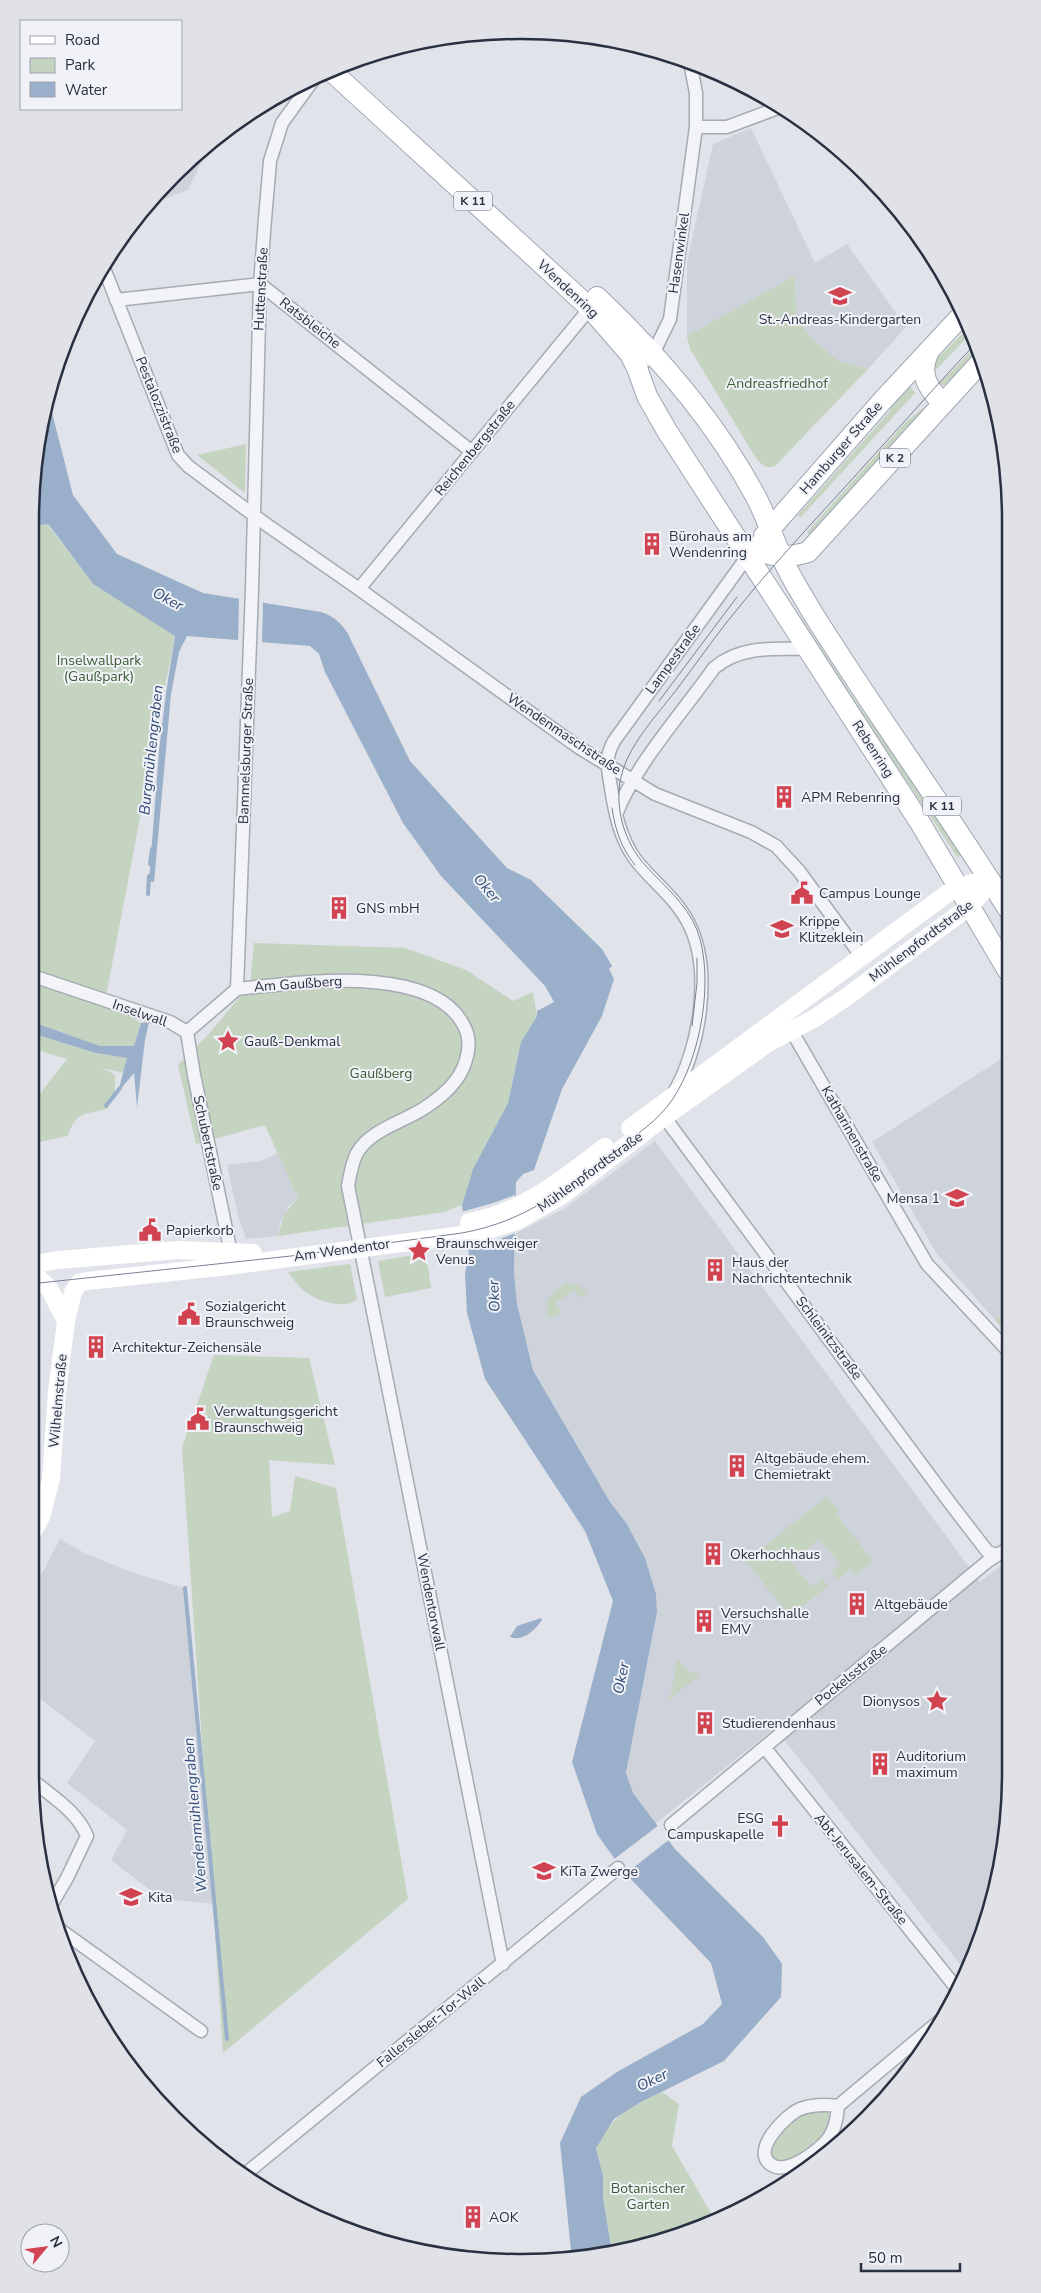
<svg xmlns="http://www.w3.org/2000/svg" width="1041" height="2293" font-family="'Nunito Sans',sans-serif">
	<rect width="100%" height="100%" fill="#e0e3e9"/>
	<path fill="#ced2db" d="M751,128l64,135 32,-19 59,83 -38,42 -29,-8 -27,-22 -15,-23 -3,-40 -107,60v-74l26,-118z
		M210,144l-22,46 -41,16 26,-32z
		M1009,1054l1,256 -15,10 -58,-66 -65,-112z
		M655,1141l325,441 30,-24 1,215 -9,92 -8,4 5,6 -25,85 -7,13 -192,-245 -120,96 -22,-31 -7,-19 31,-162 -1,-18 -11,-36 -18,-34 -17,-22 -77,-133 -16,-65 -3,-31 2,-40 48,-24z
		M278,1153l20,45 -9,7 -9,18 -2,13 -32,3 -8,-23 -11,-51 34,-4z
		M60,1539l26,15 48,19 51,15 30,316 -41,-4 -19,-6 -44,-34 16,-30 -60,-47 28,-42 -65,-50v-102l14,-19z"/>
	<path fill="#c5d3c1" d="M794,276l3,40 15,23 27,22 29,8 -93,97c-11,4 -15,-3 -21,-11l-64,-106 -3,-13z
		M970,326l3,5 -42,44 4,-14z
		M977,345l2,7 -29,32 -9,1 -2,-1z
		M908,383l7,10 -115,125 -2,-3 92,-104 1,-7z
		M928,404l2,2 -119,133 -4,-7 98,-109z
		M246,444l-1,49 -48,-38z
		M33,488l3,13 11,23 46,60 82,51 -70,366 36,22 -7,23h-34l-70,-25v-501z
		M801,617l60,92 52,67 48,77 -3,5 -78,-117 -25,-33 -57,-87z
		M254,943l151,5 61,22 47,31 20,-9 4,24 -16,26 -13,61 -35,66 -11,36 -18,7 -166,24 6,-22 14,-16 -33,-73 -69,19 -18,-79 30,-30 42,-50z
		M30,1033l66,20 32,5 -5,15 -20,-5 12,7v18l-8,16c-22,5 -32,3 -39,27l-38,8v-37l37,-48 -37,-11z
		M426,1253l5,35 -46,9 -7,-36z
		M350,1264l7,35c-13,12 -41,1 -53,-8 -6,-5 -11,-13 -16,-19z
		M567,1283l13,3 7,8 -7,4 -6,-8 -19,13 6,10 -11,5 -2,-3 -1,-15 7,-8z
		M1010,1310v26l-15,-16z
		M214,1355l95,3 26,107 -66,-5 3,57 18,-6 5,-35 41,12 72,411 -185,154 -41,-605z
		M827,1496l12,15 -3,3 37,47 -18,14 -4,-6 -14,11 -6,-8 9,-7 -21,-26 -28,23 21,25 11,-8 5,7 -38,30 -44,-55z
		M678,1660l10,11 13,3 -35,28 8,-14 -3,-2 5,-9 -3,-2 4,-7 -3,-2z
		M662,2092l17,12 -7,42 39,67 7,6 -40,18 -66,15 -9,-54v-22l-7,-28c16,-33 34,-41 66,-56z
		M805,2111h23c14,24 -32,48 -51,51l-6,-4c0,-26 16,-32 34,-47z"/>
	<path fill="#9aafca" d="M48,397l25,98 44,59 86,39 118,19c12,4 18,9 26,20l63,129 97,107 24,12 71,69 10,17 -3,3 5,10 -12,37 -40,73 -28,81 -11,4 -7,8 -2,91 3,31 16,66 77,132 17,22 18,34 11,36 1,18 -31,161 7,20 42,56 88,88 19,27 -1,33 -57,64 -85,42 -25,16 -18,29 7,28v22l9,54 -40,8 -12,-117 21,-46 36,-25 86,-48 19,-20 -11,-41 -87,-91 -27,-38 -25,-72 41,-161 -28,-70 -100,-152 -18,-66 -2,-40 4,-19 -7,-49 11,-36 35,-66 13,-61 16,-26v-5l17,-9 -9,-16 -104,-110 -38,-53 -78,-151 -6,-18 -9,-8 -123,-10 -8,16 -8,42 -17,188 -5,-1 10,-130 7,-58 9,-57 -82,-52 -44,-59 -4,-1 -15,4 2,-24 4,-3c-6,-34 2,-71 12,-104z
		M30,1021l70,25h34l7,-23 8,-1 -4,18 -8,67 -3,-34 -16,19 9,-34 -31,-5 -62,-19 -4,-1z
		M541,1618l1,2c-7,10 -19,22 -32,17l7,-11z"/>
	<path fill="#e0e3e9" d="M239,597l24,4 -1,43 -24,-1z
		M515,1195l1,38 -26,10 -24,4 -5,-35 32,-9z
		M659,1825l11,14 -46,36 -11,-15z"/>
	<g fill="none" stroke-linecap="round" stroke-linejoin="round">
		<path stroke="#9aafca" stroke-width="4" d="M150,864l2,-15
			M148,894l1,-18
			M106,1106l14,-18
			M185,1588l42,451"/>
		<defs>
			<path id="street" d="M696,127h31l51,-19
				M103,266l75,189 10,11 79,59 92,64 219,158 77,47 96,38 25,14 23,25 63,86
				M116,300l144,-16 212,168
				M637,368l16,-14 17,-35 26,-192v-34l-6,-31
				M359,589l231,-281
				M616,815c18,-49 67,-103 98,-147 27,-23 61,-19 94,-19
				M30,975l140,47 17,10
				M237,989c58,-6 205,-29 230,44 5,17 -3,39 -15,52 -7,8 -17,16 -26,22 -22,15 -55,22 -69,46 -5,9 -7,22 -9,33l155,778
				M237,989l15,-400 8,-305 5,-65 5,-58 12,-38 34,-47
				M791,1030l136,234 83,89
				M187,1032l7,43 37,178 -1,7
				M187,1032l50,-43
				M673,1094c27,-44 40,-125 15,-172 -13,-25 -36,-41 -53,-63 -15,-21 -20,-46 -24,-71 -3,-20 -7,-29 3,-47l133,-184
				M665,1118l285,385 37,48 9,4
				M765,1748l193,242
				M31,1779c20,17 46,32 56,57l-20,42 -17,29
				M671,1825l317,-264 22,-14
				M55,1926l146,105
				M838,2106c-1,10 -2,20 -8,30 -8,13 -45,42 -61,27 -16,-15 17,-48 31,-54 13,-5 24,-5 38,-3l105,-88
				M243,2176l375,-308"/>
			<path id="primary" d="M329,69l261,239 40,46 7,14 10,28 20,35 252,390 89,150
				M597,297c61,58 119,125 159,200 11,21 17,42 27,63 8,18 19,35 29,52 63,101 133,196 196,297
				M929,351c-11,23 -2,36 14,53
				M764,536l119,-136 80,-86
				M738,540c24,14 42,21 70,12l173,-190"/>
		</defs>
		<use href="#street" stroke="#a5aab3" stroke-width="15"/>
		<use href="#primary" stroke="#9fa7b5" stroke-width="22"/>
		<use href="#street" stroke="#f3f4f7" stroke-width="12"/>
		<path stroke="#fff" stroke-width="18" d="M630,1128l318,-235 23,-10 21,-1
			M469,1222c53,-9 95,-44 136,-75
			M30,1265l28,-5 120,-10 75,3
			M30,1270l19,18 17,33
			M30,1537l11,-20 10,-38 6,-87 9,-71 7,-29 6,-9 8,-2 142,-15 233,-31 30,-6 25,-8 44,-25 91,-70 116,-83 47,-25 30,-20 125,-92 22,-24"/>
		<use href="#primary" stroke="#fff" stroke-width="20"/>
		<path stroke="#798193" stroke-width="1" d="M659,701l78,-104
			M612,808c3,21 9,40 23,57
			M692,1026l5,-43v-25
			M30,1284l261,-28 171,-23c65,-12 103,-44 153,-83 21,-15 43,-29 57,-50 29,-42 43,-122 25,-170 -11,-27 -32,-43 -51,-64 -22,-23 -33,-61 -24,-93 9,-32 38,-61 58,-88 21,-28 41,-57 64,-84 41,-50 86,-97 129,-145 35,-38 68,-76 103,-113"/>
	</g>
	<defs>
		<symbol id="school-bare" viewBox="-9 -9 18 18"><path d="M0-5L7-2L0 1L-7-2ZM-4 1L0 2.5L4 1V4Q0 6-4 4Z" fill="#d14350" stroke="#f0f2f7" stroke-width="2.5" paint-order="stroke"/></symbol>
		<symbol id="building-bare" viewBox="-9 -9 18 18"><path d="M-4-6H4V6H1V3H-1V6H-4ZM-2.5-4.3h1.7v1.8h-1.7ZM.8-4.3h1.7v1.8H.8ZM-2.5-1h1.7V.8h-1.7ZM.8-1h1.7V.8H.8Z" fill="#d14350" stroke="#f0f2f7" stroke-width="2.5" paint-order="stroke"/></symbol>
		<symbol id="civic-bare" viewBox="-9 -9 18 18"><path d="M-.6-6.5H3V-4.5H.6V-3L4-1V1h2V6H-6V1h2V-1L-.6-3ZM-1.2 2.5V6h2.4V2.5Z" fill="#d14350" stroke="#f0f2f7" stroke-width="2.5" paint-order="stroke"/></symbol>
		<symbol id="sight-bare" viewBox="-9 -9 18 18"><path d="M0-6L1.8-2.2L6-1.7L2.9 1.2L3.7 5.4L0 3.3L-3.7 5.4L-2.9 1.2L-6-1.7L-1.8-2.2Z" fill="#d14350" stroke="#f0f2f7" stroke-width="2.5" paint-order="stroke"/></symbol>
		<symbol id="university-bare" viewBox="-9 -9 18 18"><path d="M0-5L7-2L0 1L-7-2ZM-4 1L0 2.5L4 1V4Q0 6-4 4Z" fill="#d14350" stroke="#f0f2f7" stroke-width="2.5" paint-order="stroke"/></symbol>
		<symbol id="church-bare" viewBox="-9 -9 18 18"><path d="M-1.2-6h2.4v3.5h3.3v2.4h-3.3V6h-2.4V-.1h-3.3v-2.4h3.3Z" fill="#d14350" stroke="#f0f2f7" stroke-width="2.5" paint-order="stroke"/></symbol>
	</defs>
	<g fill-rule="evenodd">
		<use href="#school-bare" x="824" y="280" width="32" height="32"/>
		<use href="#building-bare" x="636" y="528" width="32" height="32"/>
		<use href="#building-bare" x="768" y="781" width="32" height="32"/>
		<use href="#civic-bare" x="786" y="877" width="32" height="32"/>
		<use href="#building-bare" x="323" y="892" width="32" height="32"/>
		<use href="#school-bare" x="766" y="913" width="32" height="32"/>
		<use href="#sight-bare" x="212" y="1025" width="32" height="32"/>
		<use href="#university-bare" x="941" y="1182" width="32" height="32"/>
		<use href="#civic-bare" x="134" y="1214" width="32" height="32"/>
		<use href="#sight-bare" x="403" y="1235" width="32" height="32"/>
		<use href="#building-bare" x="699" y="1254" width="32" height="32"/>
		<use href="#civic-bare" x="173" y="1298" width="32" height="32"/>
		<use href="#building-bare" x="80" y="1331" width="32" height="32"/>
		<use href="#civic-bare" x="182" y="1403" width="32" height="32"/>
		<use href="#building-bare" x="721" y="1450" width="32" height="32"/>
		<use href="#building-bare" x="697" y="1538" width="32" height="32"/>
		<use href="#building-bare" x="841" y="1588" width="32" height="32"/>
		<use href="#building-bare" x="688" y="1605" width="32" height="32"/>
		<use href="#sight-bare" x="921" y="1685" width="32" height="32"/>
		<use href="#building-bare" x="689" y="1707" width="32" height="32"/>
		<use href="#building-bare" x="864" y="1748" width="32" height="32"/>
		<use href="#church-bare" x="764" y="1810" width="32" height="32"/>
		<use href="#school-bare" x="528" y="1855" width="32" height="32"/>
		<use href="#school-bare" x="115" y="1881" width="32" height="32"/>
		<use href="#building-bare" x="457" y="2201" width="32" height="32"/>
	</g>
	<g text-anchor="middle" dominant-baseline="central" stroke-width="4" stroke-linejoin="round" paint-order="stroke">
		<g fill="#f0f2f7" stroke="#646a78" stroke-width="1">
			<rect x="454" y="191.5" width="38" height="19" rx="4"/>
			<rect x="880" y="448.5" width="30" height="19" rx="4"/>
			<rect x="923" y="796.5" width="38" height="19" rx="4"/>
		</g>
		<g font-size="12" font-weight="bold" fill="#283041">
			<text x="473" y="201">K 11</text>
			<text x="895" y="458">K 2</text>
			<text x="942" y="806">K 11</text>
		</g>
		<g font-size="14" fill="#283041" stroke="#f0f2f7">
			<text transform="translate(679 253) rotate(-82)">Hasenwinkel</text>
			<text transform="translate(261 289) rotate(-87)">Huttenstraße</text>
			<text transform="translate(568 289) rotate(43)">Wendenring</text>
			<text transform="translate(310 323) rotate(38)">Ratsbleiche</text>
			<text transform="translate(159 405) rotate(68)">Pestalozzistraße</text>
			<text transform="translate(475 448) rotate(-51)">Reichenbergstraße</text>
			<text transform="translate(841 448) rotate(-49)">Hamburger Straße</text>
			<text transform="translate(673 659) rotate(-54)">Lampestraße</text>
			<text transform="translate(564 734) rotate(34)">Wendenmaschstraße</text>
			<text transform="translate(873 749) rotate(57)">Rebenring</text>
			<text transform="translate(246 751) rotate(-88)">Bammelsburger Straße</text>
			<text transform="translate(921 941) rotate(-37)">Mühlenpfordtstraße</text>
			<text transform="translate(298 984) rotate(-4)">Am Gaußberg</text>
			<text transform="translate(140 1013) rotate(19)">Inselwall</text>
			<text transform="translate(852 1134) rotate(60)">Katharinenstraße</text>
			<text transform="translate(208 1143) rotate(78)">Schubertstraße</text>
			<text transform="translate(590 1172) rotate(-36)">Mühlenpfordtstraße</text>
			<text transform="translate(342 1250) rotate(-8)">Am Wendentor</text>
			<text transform="translate(829 1338) rotate(53)">Schleinitzstraße</text>
			<text transform="translate(58 1401) rotate(-85)">Wilhelmstraße</text>
			<text transform="translate(431 1602) rotate(79)">Wendentorwall</text>
			<text transform="translate(851 1675) rotate(-39)">Pockelsstraße</text>
			<text transform="translate(861 1869) rotate(51)">Abt-Jerusalem-Straße</text>
			<text transform="translate(431 2022) rotate(-39)">Fallersleber-Tor-Wall</text>
		</g>
		<g font-size="14" fill="#283041" stroke="#f0f2f7" text-anchor="start">
			<text x="840" y="319" text-anchor="middle">St.-Andreas-Kindergarten</text>
			<text x="669" y="536">Bürohaus am<tspan x="669" dy="16">Wendenring</tspan></text>
			<text x="801" y="797">APM Rebenring</text>
			<text x="819" y="893">Campus Lounge</text>
			<text x="356" y="908">GNS mbH</text>
			<text x="799" y="921">Krippe<tspan x="799" dy="16">Klitzeklein</tspan></text>
			<text x="244" y="1041">Gauß-Denkmal</text>
			<text x="940" y="1198" text-anchor="end">Mensa 1</text>
			<text x="166" y="1230">Papierkorb</text>
			<text x="436" y="1243">Braunschweiger<tspan x="436" dy="16">Venus</tspan></text>
			<text x="732" y="1262">Haus der<tspan x="732" dy="16">Nachrichtentechnik</tspan></text>
			<text x="205" y="1306">Sozialgericht<tspan x="205" dy="16">Braunschweig</tspan></text>
			<text x="112" y="1347">Architektur-Zeichensäle</text>
			<text x="214" y="1411">Verwaltungsgericht<tspan x="214" dy="16">Braunschweig</tspan></text>
			<text x="754" y="1458">Altgebäude ehem.<tspan x="754" dy="16">Chemietrakt</tspan></text>
			<text x="730" y="1554">Okerhochhaus</text>
			<text x="874" y="1604">Altgebäude</text>
			<text x="721" y="1613">Versuchshalle<tspan x="721" dy="16">EMV</tspan></text>
			<text x="920" y="1701" text-anchor="end">Dionysos</text>
			<text x="722" y="1723">Studierendenhaus</text>
			<text x="896" y="1756">Auditorium<tspan x="896" dy="16">maximum</tspan></text>
			<text x="764" y="1818" text-anchor="end">ESG<tspan x="764" dy="16">Campuskapelle</tspan></text>
			<text x="560" y="1871">KiTa Zwerge</text>
			<text x="148" y="1897">Kita</text>
			<text x="489" y="2217">AOK</text>
		</g>
		<g font-size="14" fill="#3b5d35" stroke="#f0f2f7">
			<text x="777" y="383">Andreasfriedhof</text>
			<text x="99" y="660">Inselwallpark<tspan x="99" dy="16">(Gaußpark)</tspan></text>
			<text x="381" y="1073">Gaußberg</text>
			<text x="648" y="2188">Botanischer<tspan x="648" dy="16">Garten</tspan></text>
		</g>
		<g font-size="15" font-style="italic" fill="#324c76" stroke="#f0f2f7">
			<text transform="translate(168 599) rotate(28)">Oker</text>
			<text transform="translate(151 750) rotate(-84)">Burgmühlengraben</text>
			<text transform="translate(487 888) rotate(50)">Oker</text>
			<text transform="translate(494 1296) rotate(-93)">Oker</text>
			<text transform="translate(621 1678) rotate(-79)">Oker</text>
			<text transform="translate(195 1815) rotate(-95)">Wendenmühlengraben</text>
			<text transform="translate(652 2080) rotate(-26)">Oker</text>
		</g>
	</g>
	<path d="M0 0H1041V2293H0ZM520 39H521A481 481 0 0 1 1002 520V1773A481 481 0 0 1 521 2254H520A481 481 0 0 1 39 1773V520A481 481 0 0 1 520 39Z" fill="#e0e2e8" fill-rule="evenodd"/>
	<path fill="none" stroke="#283041" stroke-width="2.5" d="M520 39H521A481 481 0 0 1 1002 520V1773A481 481 0 0 1 521 2254H520A481 481 0 0 1 39 1773V520A481 481 0 0 1 520 39Z"/>
	<rect x="20" y="20" width="162" height="90" fill="#f0f2f7" stroke="#a0a4ae"/>
	<rect x="30" y="36" width="25" height="8" fill="#ffffff" stroke="#a0a4ae"/>
	<text x="65" y="45" font-size="15" fill="#283041">Road</text>
	<rect x="30" y="58" width="25" height="15" fill="#c5d3c1" stroke="#a0a4ae"/>
	<text x="65" y="70" font-size="15" fill="#283041">Park</text>
	<rect x="30" y="82" width="25" height="15" fill="#9aafca" stroke="#a0a4ae"/>
	<text x="65" y="95" font-size="15" fill="#283041">Water</text>
	<g transform="translate(45 2248) rotate(61)"><circle r="24" fill="#f0f2f7" stroke="#a0a4ae"/>
	<path d="M0-4L9 19L0 12L-9 19Z" fill="#d14350"/>
	<text y="-8" font-size="14" font-weight="bold" text-anchor="middle" fill="#283041">N</text>
	</g>
	<path d="M861 2263v8h99v-8" fill="none" stroke="#283041" stroke-width="2.5"/>
	<text x="868" y="2263" font-size="15" fill="#283041" stroke="#f0f2f7" stroke-width="4" paint-order="stroke">50 m</text>
</svg>
